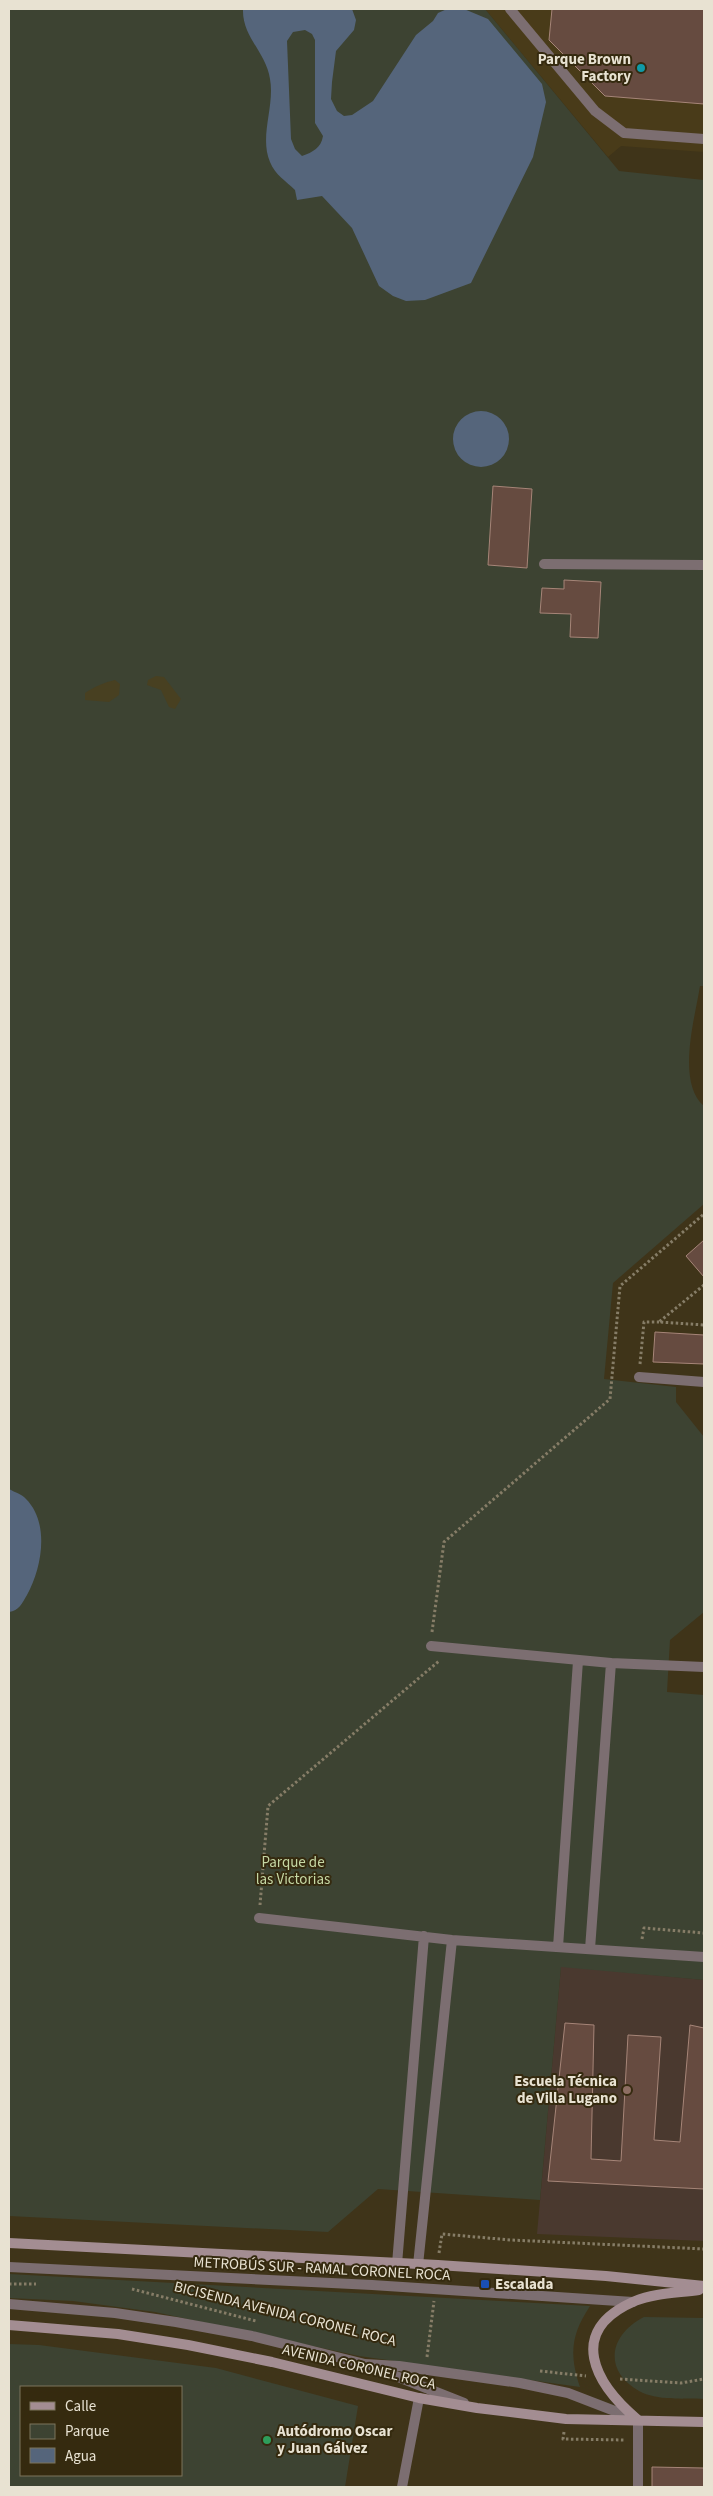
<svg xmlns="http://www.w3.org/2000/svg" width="713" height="2496" font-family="'Source Sans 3',sans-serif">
	<rect width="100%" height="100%" fill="#3f3419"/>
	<path fill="#493b19" d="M485,9h219v143l-83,-6 -13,11z"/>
	<path fill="#4a392f" d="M561,1966l143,14v261l-167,-7z"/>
	<path fill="#3d4332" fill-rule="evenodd" d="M9,9h476l134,162 85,9v806h-4c-5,32 -24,96 4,120v98l-91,79 -9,96 72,8v15l28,35v175l-34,28 -3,52 37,3v285l-143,-13 -21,233 -162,-11 -50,43 -319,-16z
		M9,2274l581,32c-19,29 -21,48 -10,81l-221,-31 -204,-44 -82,-11 -64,-3z
		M644,2317l60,1v81c-20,-1 -47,2 -65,-8 -37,-21 -29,-57 5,-74z
		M9,2344l30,1 177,23 142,38 -13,81h-336zM21,2387h160v88h-160z"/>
	<path fill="#484021" d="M156,676l8,1 17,22 -6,10 -6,-2 -8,-17 -14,-5 1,-5z
		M115,680l5,4 -1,11 -10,7 -24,-2v-7c9,-6 20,-11 30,-13z"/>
	<path fill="#55657b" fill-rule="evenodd" d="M243,9h109l4,11 -2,10 -18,21 -4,31 -1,17 6,12 7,5 8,-1 21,-14 43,-66 17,-14 5,-8 9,-4h17l24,10 54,65 4,18 -13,55 -62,126 -46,17 -19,1 -13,-5 -14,-10 -27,-58 -30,-32 -25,4 -2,-10c-9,-9 -20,-15 -25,-28 -11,-26 5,-56 0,-83 -4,-27 -28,-42 -27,-70zM305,30l7,4 3,6v83l8,13c-2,12 -10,16 -21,20l-7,-7 -4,-10 -4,-98 6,-9z
		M453 439a28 28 0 1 1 56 0a28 28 0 1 1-56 0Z
		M9,1489c5,3 13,5 17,10 24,24 16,69 1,96 -5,8 -8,16 -18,17z"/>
	<path fill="#664b40" stroke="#a68578" d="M552,9h152v95l-99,-8 -56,-56z
		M493,486l39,3 -5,79 -39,-3z
		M564,580l37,2 -3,56 -28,-1 1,-23 -31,-1 2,-25 22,1z
		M704,1240v37l-18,-21z
		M655,1332l49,3v29l-51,-2z
		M565,2023l29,2 -3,134 30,2 7,-126 33,2 -7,103 26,2 10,-117 14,3v161l-156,-8z
		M652,2467l52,1v19h-52z"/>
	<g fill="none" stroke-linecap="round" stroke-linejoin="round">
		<path stroke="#867d67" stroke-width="3" stroke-dasharray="2.5 2.5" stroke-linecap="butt" d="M704,1285l-45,37 45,3
			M640,1364l4,-42h15
			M432,1632l12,-90 166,-143 10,-113 84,-72
			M260,1905l8,-99 171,-145
			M642,1939l2,-11 60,5
			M439,2253l3,-19 69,6 193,9
			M9,2284h27
			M132,2289l124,32
			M427,2357l7,-56
			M540,2371l46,5
			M620,2379l61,4 23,-4
			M564,2432l-1,7 62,1"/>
		<path stroke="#7c6e71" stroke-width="10" d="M510,9l85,102 29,22 80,6
			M544,564l160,1
			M639,1377l65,5
			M431,1646l180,17
			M259,1918l193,22 252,17
			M558,1947l20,-286
			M590,1949l21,-286 93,4
			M397,2264l27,-328
			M418,2265l34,-325
			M9,2267l363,18 261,17
			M9,2304l106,9 61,9 76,14 113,28 34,2 121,17 48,10 70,27v67
			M373,2367l91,36
			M402,2487l17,-89"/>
		<path stroke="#a38d92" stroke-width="10" d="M9,2243l429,22 168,11 98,10
			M9,2325l109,9 70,11 84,17 147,36 58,10 89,11 138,3
			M638,2420c-43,-36 -73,-89 -3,-119 19,-8 43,-8 64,-11"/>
	</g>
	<circle fill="#0f9aa8" stroke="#352a0f" stroke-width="2" cx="641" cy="68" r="5"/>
	<circle fill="#8d6e63" stroke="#352a0f" stroke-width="2" cx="627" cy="2090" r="5"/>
	<rect fill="#1a4fb4" stroke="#352a0f" stroke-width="2" x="480" y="2279" width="10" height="10" rx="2.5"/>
	<circle fill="#2e9e5b" stroke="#352a0f" stroke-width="2" cx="267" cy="2440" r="5"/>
	<g text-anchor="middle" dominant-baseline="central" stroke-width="4" stroke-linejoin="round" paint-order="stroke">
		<g font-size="15" font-weight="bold" fill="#e8e2d2" stroke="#352a0f" text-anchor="end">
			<text x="631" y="59">Parque Brown<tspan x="631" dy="17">Factory</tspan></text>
			<text x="617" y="2081">Escuela Técnica<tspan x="617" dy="17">de Villa Lugano</tspan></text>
			<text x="495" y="2284" text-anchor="start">Escalada</text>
			<text x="277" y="2431" text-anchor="start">Autódromo Oscar<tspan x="277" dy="17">y Juan Gálvez</tspan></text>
		</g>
		<g font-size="15" fill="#c5d7a4" stroke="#352a0f">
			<text x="293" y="1862">Parque de<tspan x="293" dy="17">las Victorias</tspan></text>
		</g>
		<g font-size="15" fill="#e8e2d2" stroke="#352a0f">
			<text transform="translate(322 2269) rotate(3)">METROBÚS SUR - RAMAL CORONEL ROCA</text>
			<text transform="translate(285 2314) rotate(14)">BICISENDA AVENIDA CORONEL ROCA</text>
			<text transform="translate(359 2367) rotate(13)">AVENIDA CORONEL ROCA</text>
		</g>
	</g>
	<rect width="713" height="2496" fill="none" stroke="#e8e2d2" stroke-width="20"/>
	<rect x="20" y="2386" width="162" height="90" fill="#352a0f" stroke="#7d745d"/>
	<rect x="30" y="2402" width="25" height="8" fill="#a38d92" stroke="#7d745d"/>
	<text x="65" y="2411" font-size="15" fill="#e8e2d2">Calle</text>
	<rect x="30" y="2424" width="25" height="15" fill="#3d4332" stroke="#7d745d"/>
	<text x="65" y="2436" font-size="15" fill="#e8e2d2">Parque</text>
	<rect x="30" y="2448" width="25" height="15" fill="#55657b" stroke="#7d745d"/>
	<text x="65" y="2461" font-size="15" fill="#e8e2d2">Agua</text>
</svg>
